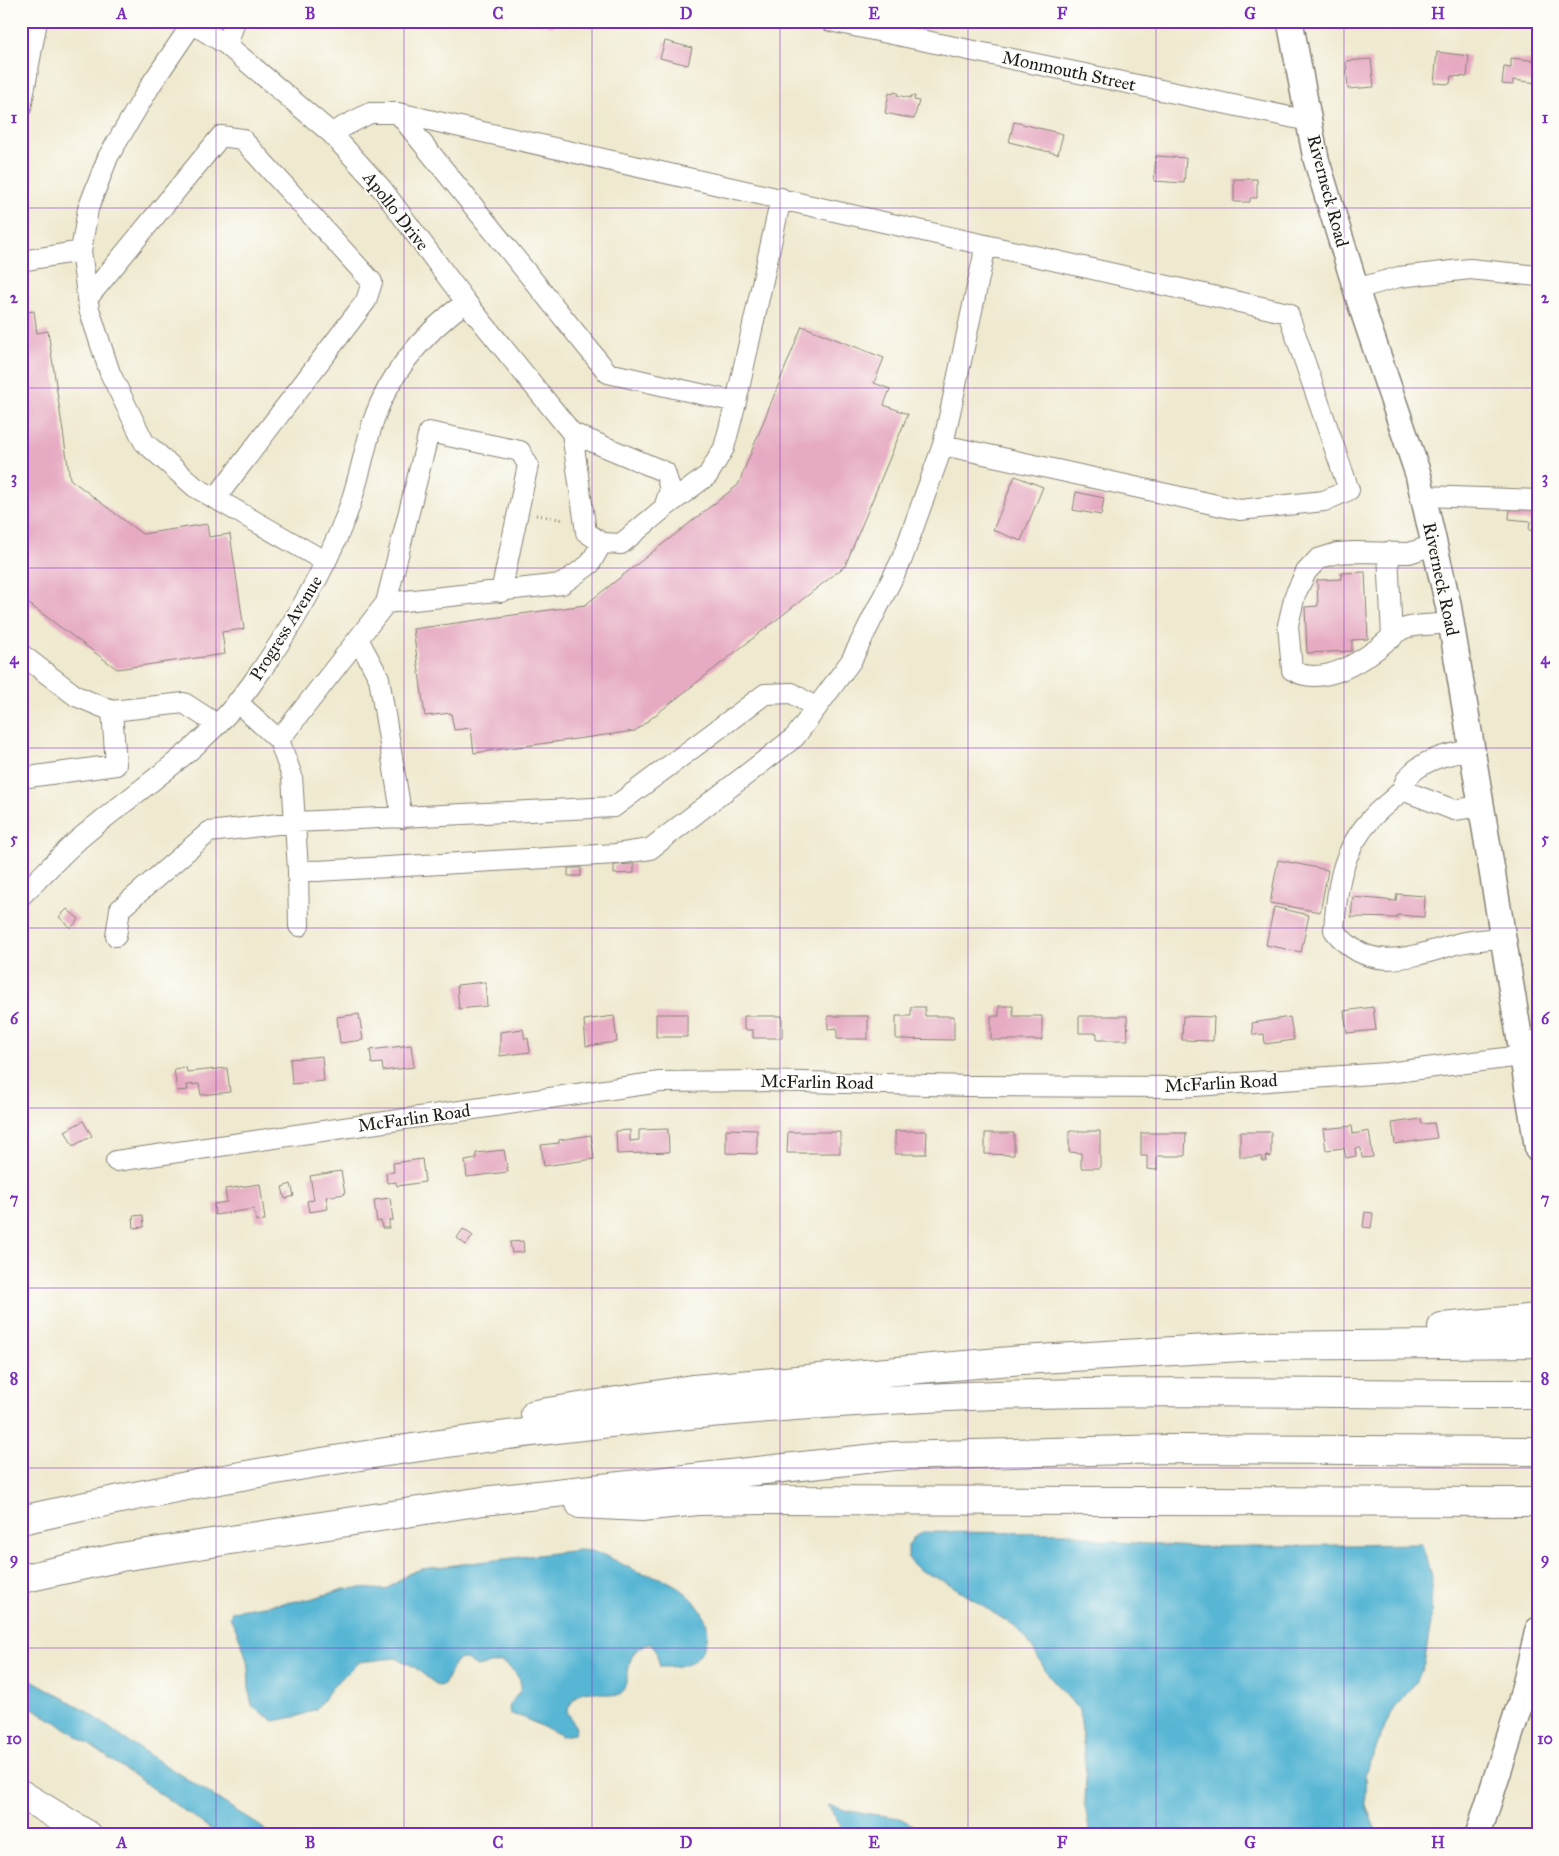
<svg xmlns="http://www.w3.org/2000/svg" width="1559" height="1856" font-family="'IM FELL Great Primer',serif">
	<rect width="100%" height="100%" fill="#fdfcf7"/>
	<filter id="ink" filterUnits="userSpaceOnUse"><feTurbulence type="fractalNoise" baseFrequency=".02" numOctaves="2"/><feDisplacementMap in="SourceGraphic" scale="10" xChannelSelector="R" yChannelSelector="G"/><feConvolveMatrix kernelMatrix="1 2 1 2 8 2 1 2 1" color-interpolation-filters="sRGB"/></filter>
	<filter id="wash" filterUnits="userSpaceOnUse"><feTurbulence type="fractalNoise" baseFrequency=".0096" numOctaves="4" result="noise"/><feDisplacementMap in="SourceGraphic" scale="20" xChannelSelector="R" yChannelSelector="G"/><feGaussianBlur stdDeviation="1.12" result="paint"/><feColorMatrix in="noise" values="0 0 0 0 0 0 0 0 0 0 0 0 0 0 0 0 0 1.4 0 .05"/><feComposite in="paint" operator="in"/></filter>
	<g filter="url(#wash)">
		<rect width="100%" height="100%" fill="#efe9cf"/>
		<path fill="#56b6d4" stroke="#396978" d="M922,1532l151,1 32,8 85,6 232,-3 10,36 -1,43 -7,41 -7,17 -19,23 -10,15 -23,56 1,30 12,30h-288l-5,-30 1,-31 -6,-63 -31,-35 -21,-35 -13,-14 -67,-44 -27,-12 -8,-6 -5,-8v-11l5,-8z
			M579,1550c23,0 37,12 57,21 11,4 23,5 33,11 23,11 50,42 34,67 -10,18 -25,18 -43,18l-5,-19 -5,-4c-29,5 -16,34 -30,51 -23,3 -38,-18 -53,16l9,17 -2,6 -12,2 -40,-19 -12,-3c-4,-13 6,-14 10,-24 5,-11 -11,-24 -19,-28l-24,5 -11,-7 -6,-1 -5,3 -11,23 -6,1 -25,-20 -17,-8 -38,4 -27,27 -15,20 -17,7 -25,5 -21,-14c-6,-15 -3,-30 -6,-46 -4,-15 -10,-31 -17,-44l2,-6 78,-12 34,-10 15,-1 27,2 22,-16 13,-5z
			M21,1674l66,37 33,25 140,90 11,9h-52l-155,-108 -43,-26z
			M828,1805l20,6 52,7 29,17h-83z"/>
		<g id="blocks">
			<path fill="#e6aac2" d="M494,21h15l-1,4z
				M529,21h26l-2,6z
				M665,41l27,7 -4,17 -28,-7z
				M1437,52l32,4 -2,21 -16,-1 -1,8 -16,-1z
				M1511,58l27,3 -1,22 -24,-3v5l-11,-1 2,-17 7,1z
				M1371,59l3,28 -26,2 -2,-28z
				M894,92l4,1 -1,2 13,3 1,-2h4l-1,4 5,1 -5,18 -29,-6 4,-20 4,1z
				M1014,122l49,12 -5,20 -49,-12z
				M1156,156l30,2 -2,25 -30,-2z
				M1234,179h23v19h-7v4h-16z
				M21,306l2,7 11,-2 3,22 11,-2 22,148 72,55 65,-10 2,13 21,-3 14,95 -22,3 3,22 -108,15 -96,-71z
				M802,326l82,32 -10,25 16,6 -6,16 24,9 -63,152 -210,165 -161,22 -3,-25 -17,2 -3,-17 -26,3 -12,-87 172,-24 153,-120z
				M1015,476l28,11 -22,54 -28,-11z
				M1076,492l28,6 -3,17 -28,-5z
				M1510,504l28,2v25l-9,-1 1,-9 -21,-2z
				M1365,572l3,67 -16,1v11l-45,2 -2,-46 13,-1 -1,-26 25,-1 -1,-6z
				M1278,860l50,10 -8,42 -50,-9z
				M634,864v9l-20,1v-9z
				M568,868h13v8h-13z
				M1397,894l28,2 -1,21 -27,-2v3l-46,-1 2,-20 43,4z
				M1274,907l35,8 -8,37 -35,-7z
				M67,909l12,10 -8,9 -12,-11z
				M485,982l2,24 -28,3 -2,-24z
				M999,1006h14v10h29v24h-51v-24h8z
				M911,1007h14v9h29v24l-58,-1v-23h15z
				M1373,1007l3,23 -29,3 -3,-22z
				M359,1014l4,26 -23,3 -3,-26z
				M656,1014h31v23h-31z
				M614,1016l3,26 -31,4 -2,-26z
				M744,1016h38v22h-29v-8h-9z
				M828,1016h40v23h-31v-11l-9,1z
				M1079,1016h48l1,24h-31v-7h-18z
				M1183,1016l31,1 -1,24 -31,-1z
				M1290,1017l4,23 -29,4 -1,-10 -11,1 -1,-12z
				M523,1029l2,10 3,-1 2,14 -30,4v-24z
				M411,1045l3,22 -31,4 -1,-8 -10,1 -2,-14z
				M322,1056l2,25 -32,3 -2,-25z
				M186,1067l1,5 40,-4 3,24 -29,3 -2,-11 -12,1 1,5 -11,1 -3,-22z
				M1421,1119l1,5 12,-1 3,15 -42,6 -3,-21z
				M83,1121l9,15 -19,10 -8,-15z
				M1352,1126l1,8 16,-3 4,26 -11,1 -1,-10h-6l1,8 -10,2 -2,-10 -18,2 -3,-21z
				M668,1129l1,23 -52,2 -1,-23 14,-1v11l9,-1v-10z
				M726,1129l31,1v24l-31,-1z
				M895,1131h32l-1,23h-31z
				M1069,1131h31v37h-19v-15l-12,-1z
				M788,1132h52v21h-53z
				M1240,1132h31v25l-5,-1 1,5h-5v-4h-22z
				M985,1133h29v22l-29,-1z
				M1141,1133h45l-1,23h-28v14l-10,-1v-13h-6z
				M591,1135l3,24 -50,7 -3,-21 18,-2v-3z
				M504,1150l4,22 -41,5 -2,-16 11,-2v-6z
				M422,1159l3,23 -28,4 -1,-4 -9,1 -1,-10 8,-1 -1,-9z
				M341,1171l4,23 -19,3 2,12 -19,3 -2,-11 7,-1 -4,-24z
				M260,1184l5,36 -9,1 -2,-12 -39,6 -1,-11 13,-2 -2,-13z
				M291,1184l3,12 -9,3 -3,-12z
				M390,1198l3,22h-4v8h-7l-1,-7 -4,1 -3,-22z
				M1365,1212l8,1 -2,15 -8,-1z
				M143,1215l1,12 -10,1 -1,-12z
				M463,1229l10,7 -7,9 -9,-7z
				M523,1241l1,11 -12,1 -2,-11z"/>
		</g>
	</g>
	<g filter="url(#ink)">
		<use href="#blocks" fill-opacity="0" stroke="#868276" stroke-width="1"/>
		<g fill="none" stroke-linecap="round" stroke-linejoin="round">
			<defs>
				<path id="minor" d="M188,21l39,24 104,88 51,56 84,113 106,131 93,39 5,17 -6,19 -43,36 -19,-1 -16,-11 -14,-99
					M830,21l479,100
					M192,24l-40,59 -44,74 -20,52 -7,42 8,58 21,64 34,69 51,45 131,75
					M227,45l8,-24
					M21,108l16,-87
					M398,113l210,260 128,29
					M21,261l60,-10
					M1356,289l43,-12 71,-8 68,7
					M87,299l134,-163 21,3 130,143 -6,19 -151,198
					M943,445l43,-200
					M1423,496l115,4
					M664,508l44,-33 16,-27 12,-46 45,-204
					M1434,545l-25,8 -55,-1 -17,1 -19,6 -12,13 -11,23 -7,30 4,45c27,16 62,-4 85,-21 8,-6 15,-14 24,-19 10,-6 38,-5 50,-7
					M1388,552l4,86
					M386,603l176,-19 28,-20 12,-21
					M358,639l21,39 23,140
					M21,654l55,42 36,15
					M237,702l42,38 13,36 6,94 19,1 299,-17 34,-5 145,-112 56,-76 51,-102 41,-114 297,65 84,-9 25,-11 -61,-177 -890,-200h-28l-39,20
					M279,740l107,-137 43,-171 91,19 8,14 -27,127
					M1472,750c-22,4 -47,8 -63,26 -5,5 -5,12 -10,17 -9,9 -20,16 -28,26 -30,33 -34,68 -37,111 34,45 77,27 122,14 15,-4 31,-4 46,-7
					M21,778l95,-13 -4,-54 72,-8 34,22
					M1402,790l52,20 27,-4
					M298,870l1,56
					M21,896c19,-18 37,-38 57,-56 58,-50 128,-92 173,-155 38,-53 71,-108 95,-169 11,-28 16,-56 24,-84 14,-53 53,-99 96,-130
					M116,936l4,-27 89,-77 86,-10 319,-15 151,-113 27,-1 24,15
					M1519,1043l19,-3
					M116,1161l544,-79 101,-1 208,5 211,1 207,-14 134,-17"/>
				<path id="major" d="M1290,21l26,138 45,146 57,169 30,130 90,546
					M1478,1835l43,-134 17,-71"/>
				<path id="highway" d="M1442,1327l96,-9
					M535,1414l158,-25 329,-29 236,-14 280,-3
					M580,1504l62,3 55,-6 69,-1 772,2
					M21,1520c312,-69 630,-111 949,-124 189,-7 379,-2 568,-2
					M21,1579l100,-22 362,-56 410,-45 276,-7 369,2
					M21,1794l67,41"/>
			</defs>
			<use href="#minor" stroke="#868276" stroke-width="22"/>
			<use href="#major" stroke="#868276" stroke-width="28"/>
			<use href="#highway" stroke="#868276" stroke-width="30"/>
			<path stroke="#868276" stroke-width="3" stroke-dasharray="1 4" stroke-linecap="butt" d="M536,515l29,5"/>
			<use href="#minor" stroke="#fff" stroke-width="20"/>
			<use href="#major" stroke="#fff" stroke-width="25"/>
			<use href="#highway" stroke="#fff" stroke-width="28"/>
		</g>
	</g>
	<path fill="none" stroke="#7b2cbf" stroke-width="1" stroke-opacity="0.55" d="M216,21v1814M404,21v1814M592,21v1814M780,21v1814M968,21v1814M1156,21v1814M1344,21v1814M21,208h1517M21,388h1517M21,568h1517M21,748h1517M21,928h1517M21,1108h1517M21,1288h1517M21,1468h1517M21,1648h1517"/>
	<g text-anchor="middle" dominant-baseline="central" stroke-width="4" stroke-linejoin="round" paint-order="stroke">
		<g font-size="18" fill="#1c1c1c" stroke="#fdfcf7">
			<text transform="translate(1069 71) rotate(12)">Monmouth Street</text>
			<text transform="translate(1328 191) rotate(75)">Riverneck Road</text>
			<text transform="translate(396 211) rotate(52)">Apollo Drive</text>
			<text transform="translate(1441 579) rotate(78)">Riverneck Road</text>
			<text transform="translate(286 628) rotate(-58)">Progress Avenue</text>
			<text transform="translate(817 1082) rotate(1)">McFarlin Road</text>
			<text transform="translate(1221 1083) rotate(-3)">McFarlin Road</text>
			<text transform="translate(414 1118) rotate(-8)">McFarlin Road</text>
		</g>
	</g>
	<rect width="1559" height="1856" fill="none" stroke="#fdfcf7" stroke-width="55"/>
	<rect x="28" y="28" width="1504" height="1800" fill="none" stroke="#7b2cbf" stroke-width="2"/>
	<g font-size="16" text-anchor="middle" font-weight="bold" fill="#7b2cbf">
		<text x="122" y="19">A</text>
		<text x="310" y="19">B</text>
		<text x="498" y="19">C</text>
		<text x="686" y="19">D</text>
		<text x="874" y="19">E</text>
		<text x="1062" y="19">F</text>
		<text x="1250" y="19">G</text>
		<text x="1438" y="19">H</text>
		<text x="14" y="123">1</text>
		<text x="1545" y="123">1</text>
		<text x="14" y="303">2</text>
		<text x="1545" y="303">2</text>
		<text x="14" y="483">3</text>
		<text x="1545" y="483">3</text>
		<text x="14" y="664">4</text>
		<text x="1545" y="664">4</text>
		<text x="14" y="844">5</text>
		<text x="1545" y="844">5</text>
		<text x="14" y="1024">6</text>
		<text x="1545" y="1024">6</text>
		<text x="14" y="1204">7</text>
		<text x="1545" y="1204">7</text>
		<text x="14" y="1384">8</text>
		<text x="1545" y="1384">8</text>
		<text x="14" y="1564">9</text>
		<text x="1545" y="1564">9</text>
		<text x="14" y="1744">10</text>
		<text x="1545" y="1744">10</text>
		<text x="122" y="1848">A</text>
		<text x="310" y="1848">B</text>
		<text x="498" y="1848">C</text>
		<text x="686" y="1848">D</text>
		<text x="874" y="1848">E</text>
		<text x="1062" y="1848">F</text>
		<text x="1250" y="1848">G</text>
		<text x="1438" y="1848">H</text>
	</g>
</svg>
